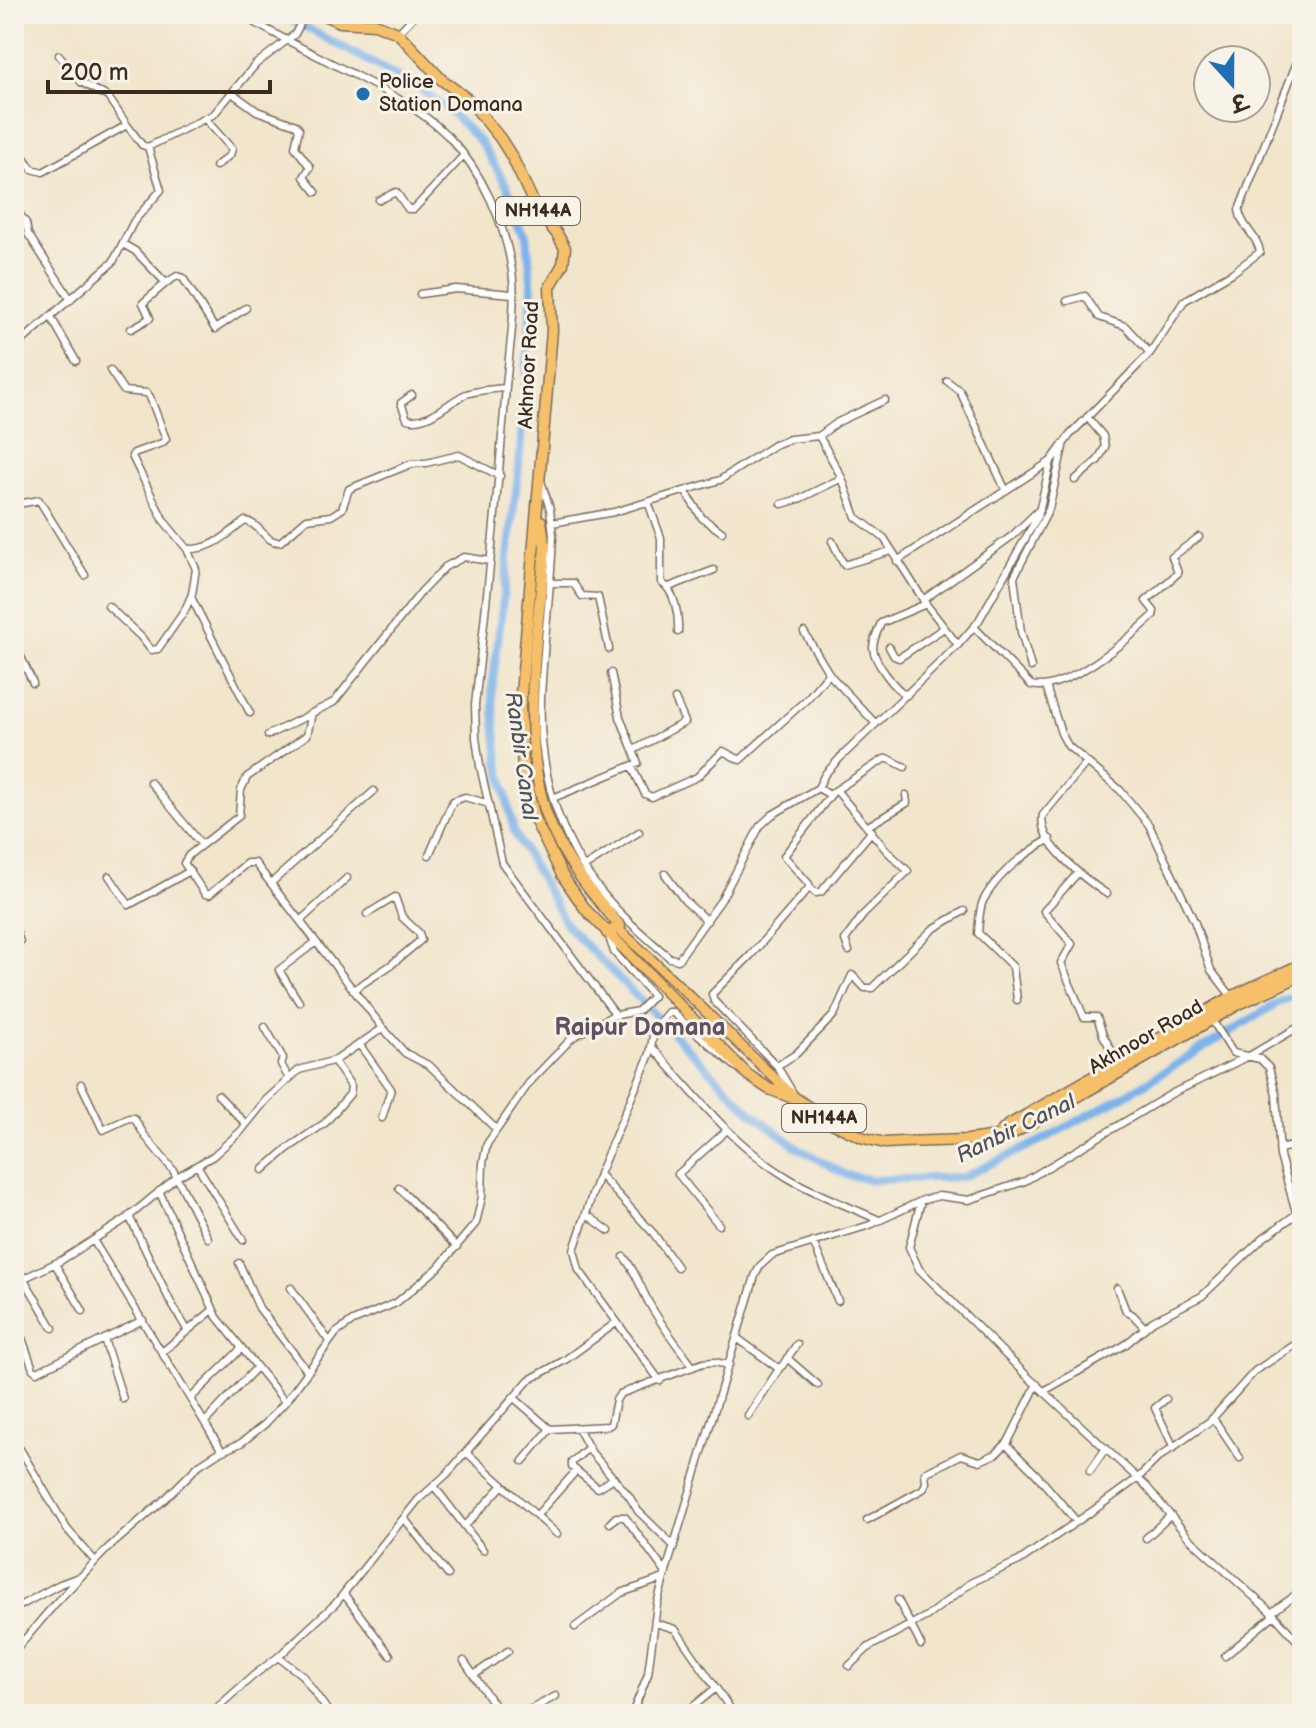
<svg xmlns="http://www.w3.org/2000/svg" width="1316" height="1728" font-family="'Balsamiq Sans','Playpen Sans Deva',sans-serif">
	<rect width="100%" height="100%" fill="#f7f3e8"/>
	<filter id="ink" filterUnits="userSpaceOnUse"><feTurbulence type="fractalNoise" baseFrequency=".0125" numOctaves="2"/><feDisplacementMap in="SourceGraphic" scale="16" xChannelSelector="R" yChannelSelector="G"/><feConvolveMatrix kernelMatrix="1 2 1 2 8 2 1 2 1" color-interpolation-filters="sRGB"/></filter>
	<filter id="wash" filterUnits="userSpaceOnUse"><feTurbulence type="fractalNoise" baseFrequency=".006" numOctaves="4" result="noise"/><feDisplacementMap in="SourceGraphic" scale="32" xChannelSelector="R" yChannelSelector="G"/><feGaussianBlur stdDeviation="1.8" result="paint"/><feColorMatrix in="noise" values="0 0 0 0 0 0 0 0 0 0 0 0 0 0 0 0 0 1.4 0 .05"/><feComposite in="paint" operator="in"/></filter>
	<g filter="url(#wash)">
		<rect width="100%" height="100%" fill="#f1e5cb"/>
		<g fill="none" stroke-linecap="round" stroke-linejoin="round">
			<path stroke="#7db3eb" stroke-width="8" d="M281,14l138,74 34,26 28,29 27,45 19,46 5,58 -13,174 -27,224 7,72 15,70 53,94 184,186 44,34 51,29 28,5 89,-3 81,-38 78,-42 159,-96 21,-8"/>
		</g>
	</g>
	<g filter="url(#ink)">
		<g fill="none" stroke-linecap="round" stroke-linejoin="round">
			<defs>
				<path id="minor" d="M239,14c32,18 64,35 96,51 39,20 81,40 113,71 34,35 57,87 64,135 5,33 -3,81 -6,115 -8,106 -19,213 -31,319l1,33 4,28 22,97 113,151
					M398,33l18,-19
					M59,55l22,27 27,15 19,28
					M232,93l25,18 39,14 3,4 -4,18 15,20 -6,10 12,15
					M206,120l26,29 -2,6 -14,11
					M19,151l13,18 11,3 84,-47 15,20 6,2
					M379,200l17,-8 12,17h6l49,-53
					M14,206l12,17 2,11 43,66
					M123,244l12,7 31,32 11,-7 6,2 32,51 31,-21
					M420,294l36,-5 56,5
					M1067,301l18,-5 14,21 26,9 25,27
					M51,317l25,44
					M131,329l19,-11 -7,-15 23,-20
					M14,330l7,12
					M14,348l99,-86 21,-41 27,-31 -13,-43 66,-33 42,-50 39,-30 10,-20
					M110,370l14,21 23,2 3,4 16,42 -4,4 -28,10 -2,3 32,65 23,28c26,1 39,-14 58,-28 15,2 20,22 35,21l27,-23 24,-3 11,-7 7,-20 62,-25 15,-1 33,-8 41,21
					M947,381l13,10 45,98
					M412,395l-11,8 6,16c21,6 41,-17 59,-25 13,-4 27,-5 40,-6
					M819,436l23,42 14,39 28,21 42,66 32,41
					M1075,480l23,-20 7,-13 -2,-11 -16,-19
					M541,481l9,28 3,26c-2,56 -10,110 -12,165 -3,69 18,142 63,195 19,23 43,43 66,63l8,2 43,-60 39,-74 12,-11 46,-27 12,7
					M685,491l17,27 20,14
					M14,499l10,4 15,-3 46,75
					M648,502l13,36v44c14,9 18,33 17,50
					M782,504l17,-5 43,-21
					M552,523l62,-11 106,-32 54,-35 16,-6 29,-3 19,-14 47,-22
					M832,541l12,24 47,-14
					M897,561l154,-100
					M551,583h22l9,13 16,1 11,52
					M669,587l45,-17
					M191,597l59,116
					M923,600l89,-64 28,-27
					M108,606l33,31 10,13 7,-1 27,-39 7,-16 4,-25 -9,-20
					M974,627l57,58c33,9 99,-47 122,-69l1,-5 -8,-10 32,-28 -6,-16 27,-20
					M804,632l26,43 46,49
					M14,642l19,41
					M889,647l5,9 5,2 45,-30
					M1031,667l-10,-35 -7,-55 35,-68 14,-62
					M1046,686l15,47 7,13 52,44 29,35 46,98 16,47 21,27
					M907,695c-12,-5 -33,-34 -34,-47 0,-8 5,-18 8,-25l45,-19
					M268,735l43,-21
					M634,750l51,-28 -10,-23
					M1086,763l-43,52c-7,27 44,66 64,79
					M632,767l13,27 7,3 45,-20 26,-26 17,9 67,-61 22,-26
					M150,782l52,63
					M818,788l7,-14 15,-16 118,-113 20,-23 60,-106 13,-55 19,-26 80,-82 34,-52 48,-28 28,-21c-2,-16 -19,-25 -21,-42l58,-148 5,-24
					M836,790l51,61 21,20 -45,44 -18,25 4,11
					M553,798l85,-35 -18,-46 -9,-44
					M868,826l39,-23 -1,-8
					M429,855l24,-54 12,-4 24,7
					M584,867l55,-35
					M665,874l20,27 22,20
					M1077,874l-33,37 28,33 -11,19 23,54h13l6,18 15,27
					M109,876l20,29 61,-34
					M271,883l103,-92
					M809,887l7,6 5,-1 51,-61
					M300,921l47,-43
					M14,926l6,16 -6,5
					M353,990l38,-25 30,-25 -2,-7 -17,-16 -7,-20 -28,17
					M1017,1000l-4,-33 -35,-34c1,-8 1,-24 5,-32 14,-27 41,-47 67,-62
					M299,1002l-20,-32 37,-28
					M1212,1020l21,33 27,6 9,9 7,26 4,62 22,77
					M265,1027l18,31 -2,6 8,15
					M383,1028l-128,-165h-8l-38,32 -4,-1 -21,-31 5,-8 50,-39 2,-26 6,-13 60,-42 5,-22 22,-11 87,-110 24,-25 19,-10 26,4
					M359,1044l32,45 -9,29
					M652,1047c43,48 82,99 138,132 28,16 60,28 89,41
					M777,1066l19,-12 38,-39 18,-40 13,13h7l61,-59 31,-18
					M81,1084l22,46 26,-12h5l11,18 28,34 35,68
					M793,1093l-16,-27 -63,-65 -2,-7 39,-39 58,-67v-4l-25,-28 49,-64 51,-33h5l16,8
					M218,1095l28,29
					M1279,1149l23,-5
					M197,1165l46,75
					M263,1170l24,-21 38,-26 25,-29 1,-8 -17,-25
					M599,1174l55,60 23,33
					M399,1188l58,59
					M159,1191l58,126 68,85
					M921,1201l-12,46 10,22 108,107 120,111 42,51 85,77 28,31
					M586,1214l23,17
					M129,1216l41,85 18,30
					M719,1225l-41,-51 49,-44
					M93,1240l129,211
					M813,1242l25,59
					M624,1257c12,15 16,29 25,46 12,22 29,43 44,64
					M239,1263l20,45 49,64
					M55,1264l28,47
					M24,1279l29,49
					M14,1283l48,-23 64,-41 51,-42 36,-21 28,-25 25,-31 33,-30 37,-10 47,-32 22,25 25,13 66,63
					M291,1288l38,53
					M1117,1288l9,23 7,4 12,13
					M17,1324l16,45 4,3 106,-52
					M737,1338l41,30 4,-2 15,-22
					M104,1339l19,60
					M162,1352l51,-42
					M787,1358l31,27
					M660,1381l-81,-111 -5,-20 25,-76 51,-120 4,-25 14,-17h4l64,55
					M1044,1391l81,-46 28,-24 49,-25 61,-58 35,-25
					M513,1397l37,32 58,-3 3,-2 5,-24 4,-6 83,-31 11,-1 15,3
					M191,1398l51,-50
					M1166,1399l-11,9 19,40
					M748,1416l31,-47
					M1213,1418l27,40
					M205,1422l52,-55
					M578,1428l13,24 38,44 9,15 36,35
					M1006,1444l31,31 40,47
					M14,1445l6,4 47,80 28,32
					M588,1448l-16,14v5l26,21 16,-10
					M466,1452l91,82
					M523,1461l27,-32
					M1090,1471l16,-23
					M434,1486l49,64
					M537,1515l39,-44
					M404,1518l44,57
					M867,1520l56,-31 3,-6 -1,-10 36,-18 19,6 16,-7 12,-12 29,-58
					M610,1523l6,-6h9l41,56
					M466,1525l37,-40
					M1146,1538l25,-23
					M1294,1559l8,10
					M344,1594l46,61
					M898,1600l23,45
					M14,1609l46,-25 19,-7
					M1271,1613l31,-23
					M655,1623l20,6 59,85
					M575,1627l46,-34 43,-15
					M14,1652l40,-47 54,-57 57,-49 34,-34 17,-11 25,-11 24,-19 22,-24 49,-67 17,-12 43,-18 42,-35 38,-45 6,-26 1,-34 4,-19 42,-61 44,-46 39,-21 26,-5 15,-15 -39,-44 -6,-18
					M1225,1656l49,-41
					M278,1657l24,18 28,39
					M464,1661l36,53
					M849,1666l20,-19 58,-31 45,-34 47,-21 75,-51 44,-32 20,-20 52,-37 45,-50 47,-31
					M474,1675l34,-24
					M210,1714l44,-39 24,-18 58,-54 82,-103 29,-26 82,-94 36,-20 52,-38
					M522,1714l34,-18
					M632,1714l16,-40 9,-70 7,-26 91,-302 5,-10 12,-11 98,-30 53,-25 16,-4 30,4 56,-19 146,-87 80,-39 51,-30
					M684,1714l32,-26"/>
				<path id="primary" d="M617,928c62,55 119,115 180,171"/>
				<path id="trunk" d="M321,14l19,8 35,2 23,9 44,47 28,21 30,37 12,19 26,55 19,22 8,14 -2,16 -13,23 2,44 -32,375 3,66 13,50 26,53 24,35 162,165 21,14 29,11 34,23 32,15 21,5 17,-1 66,-2 44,-6 227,-130 63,-29
					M541,521l4,26c-7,88 -30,208 11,290 16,33 40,61 64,89l-13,7
					M996,1137l11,-11 228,-131 67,-31"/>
			</defs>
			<use href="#minor" stroke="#7b6b5b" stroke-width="9"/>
			<use href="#primary" stroke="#7b6b5b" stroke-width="12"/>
			<use href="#trunk" stroke="#7b6b5b" stroke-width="13"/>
			<use href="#minor" stroke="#fff" stroke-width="6"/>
			<use href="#primary" stroke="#f6c06b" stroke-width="9"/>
			<use href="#trunk" stroke="#f6c06b" stroke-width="10"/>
		</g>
	</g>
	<circle fill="#1f6fb2" stroke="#f7f3e8" stroke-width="3" cx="363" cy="94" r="8"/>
	<g text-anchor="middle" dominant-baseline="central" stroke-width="6" stroke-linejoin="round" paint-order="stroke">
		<g fill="#f7f3e8" stroke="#73665b" stroke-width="2">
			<rect x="496" y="197" width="84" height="28" rx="6"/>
			<rect x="782" y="1104" width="84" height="28" rx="6"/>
		</g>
		<g font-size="18" font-weight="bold" fill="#3b2a1e">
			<text x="538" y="211">NH144A</text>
			<text x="824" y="1118">NH144A</text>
		</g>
		<g font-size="20" fill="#3b2a1e" stroke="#f7f3e8" text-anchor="start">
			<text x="379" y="82">Police<tspan x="379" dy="23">Station Domana</tspan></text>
		</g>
		<g font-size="20" fill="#3b2a1e" stroke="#f7f3e8">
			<text transform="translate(529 365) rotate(-87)">Akhnoor Road</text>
			<text transform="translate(1146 1037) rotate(-30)">Akhnoor Road</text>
		</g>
		<g font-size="22" font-style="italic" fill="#4f535c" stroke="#f7f3e8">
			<text transform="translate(521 756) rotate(82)">Ranbir Canal</text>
			<text transform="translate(1016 1129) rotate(-26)">Ranbir Canal</text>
		</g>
		<g font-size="24" font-weight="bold" fill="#605262" stroke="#f7f3e8">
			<text x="640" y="1027">Raipur Domana</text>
		</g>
	</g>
	<rect width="1316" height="1728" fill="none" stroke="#f7f3e8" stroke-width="48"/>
	<g transform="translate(1232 84) rotate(159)"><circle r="38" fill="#f7f3e8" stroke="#aca397" stroke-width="2"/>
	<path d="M0-6L14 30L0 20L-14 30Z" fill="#1f6fb2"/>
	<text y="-12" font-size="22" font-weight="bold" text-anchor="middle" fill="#3b2a1e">उ</text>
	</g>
	<path d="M48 80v12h222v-12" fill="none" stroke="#3b2a1e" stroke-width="4"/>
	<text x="60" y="80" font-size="24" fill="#3b2a1e" stroke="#f7f3e8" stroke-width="6" paint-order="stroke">200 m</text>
</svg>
